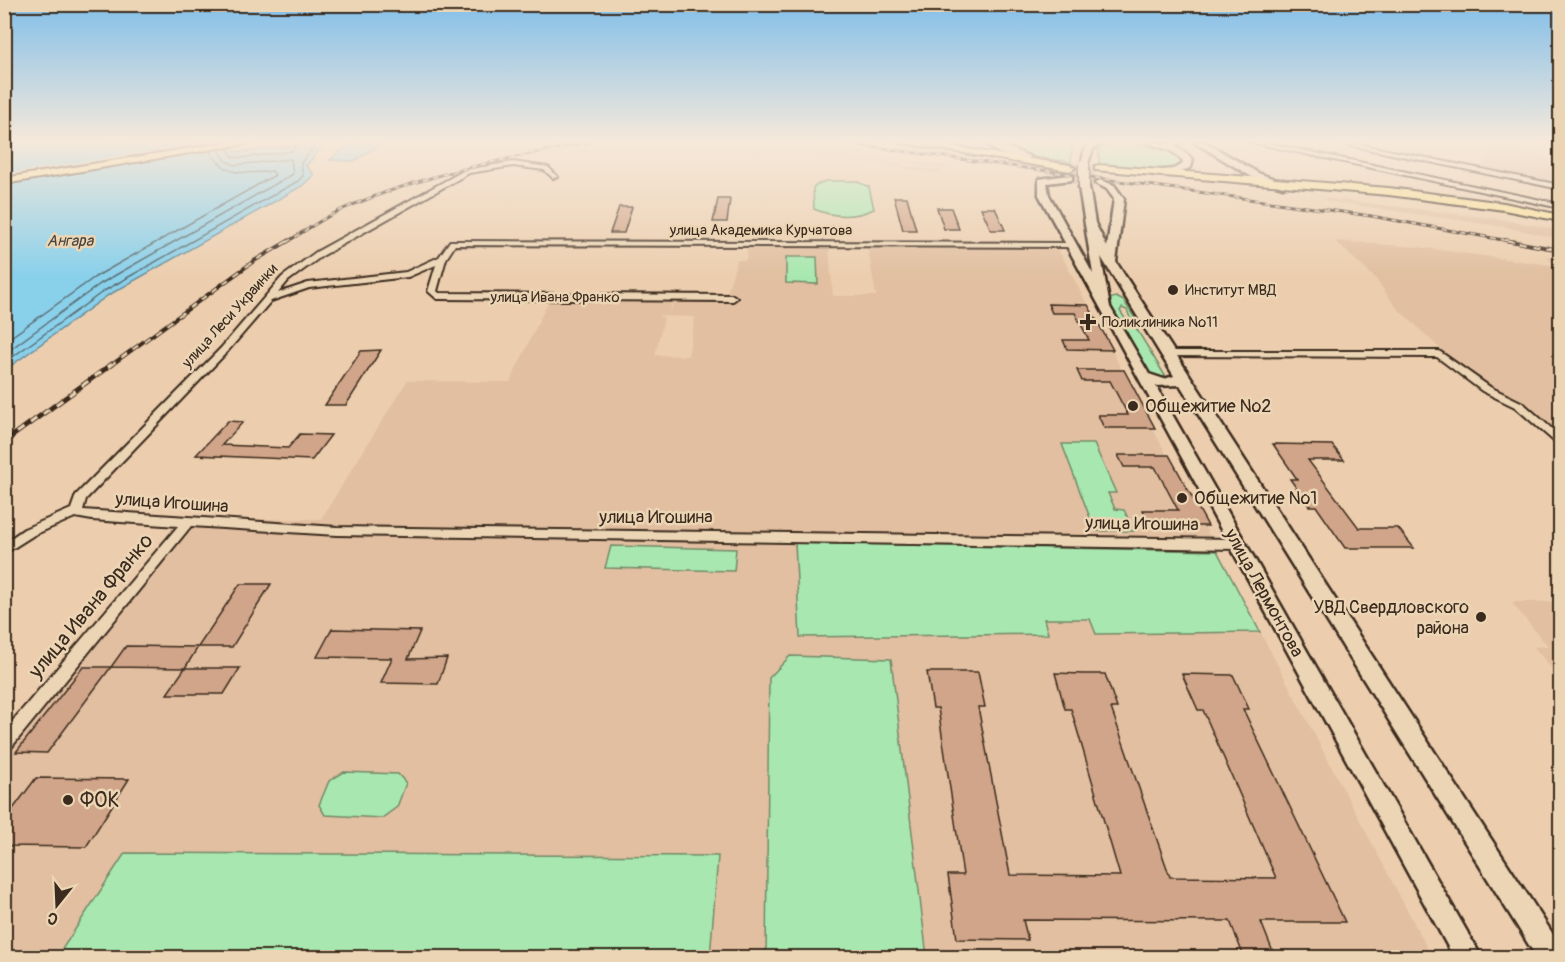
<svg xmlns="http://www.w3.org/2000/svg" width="1565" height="962" font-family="Pangolin,sans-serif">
	<rect width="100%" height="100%" fill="#ecceae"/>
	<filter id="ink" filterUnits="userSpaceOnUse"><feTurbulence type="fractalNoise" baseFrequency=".0167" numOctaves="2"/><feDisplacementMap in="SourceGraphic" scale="12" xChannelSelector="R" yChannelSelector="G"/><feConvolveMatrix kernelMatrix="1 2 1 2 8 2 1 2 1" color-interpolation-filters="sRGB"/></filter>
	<g filter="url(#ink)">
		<path fill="#e1bfa0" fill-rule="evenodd" d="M626,142h154l33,3 133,22 -4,2 -56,-11 -77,-10 -126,-5 -57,2z
			M1494,142l34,7 1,5 31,5v26l-78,-16z
			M691,145l115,6 135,20 -3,3 -60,-11 -76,-8 -110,-6v-2l-54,1z
			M1325,198l180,22 55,10v9l-56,-12 -177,-26z
			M1335,241l82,6 140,19 -11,-9 14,2v174l-17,-15 -49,-26 -46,-36 -52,-49 -21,-29z
			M748,248h81l4,48h43l-8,-48 190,1 374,708 -1427,1v-202l193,-237h123l86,-138 103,1 38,-80 123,1v9l3,-15 52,-1 11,-36h9zM660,311v5l35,1 -7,39 -33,-1 9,-37 -5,-1z
			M1511,602h49v77l-26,-32 14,-1z"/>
		<path fill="#a8e8b0" stroke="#728967" stroke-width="1.5" d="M993,142h79l-1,20 -43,-6z
			M1126,143l38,6 17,10 -2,7c-22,12 -55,2 -79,0l-2,-18z
			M825,181h31l13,6 5,22c-20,9 -41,8 -60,0l-1,-22z
			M786,257h31l1,27 -32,-1z
			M1116,297l8,4 12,19h-5l-4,-10 -5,-2 -2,3 6,9 7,3 34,56 -13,-1 -5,-4 -41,-71 1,-4z
			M1062,444h32l22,49h-8l7,16 9,1 10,21h-39z
			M795,543l422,8 43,81 -164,2 -6,-15h-46l4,15 -248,3z
			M611,546l125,3 -2,22 -129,-3z
			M790,656l101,3 36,298h-161l3,-279z
			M344,772l54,2 8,9 -9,24 -15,11 -57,-3 -6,-10 10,-24z
			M125,853l593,3 -8,101h-653z"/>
		<path fill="#89d0eb" stroke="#6a8e99" stroke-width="1.5" d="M5,142h224l6,9 5,1 86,-10 -20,24 8,9 -12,11 -195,110 -102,74z
			M352,142h32l-30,19 -24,-1z"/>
		<path fill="#ecceae" d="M210,142h24l4,5 -233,37v-10z"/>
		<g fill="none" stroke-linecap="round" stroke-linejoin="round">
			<path stroke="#5a6c70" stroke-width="1.5" d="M227,148l6,9 8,1 51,-7 6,-9
				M4,342l91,-65 180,-102 -3,-4c-27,3 -47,6 -62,-20
				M4,354l96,-70 193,-110 -2,-15 -56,6 -9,-4 -7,-11
				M4,363l100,-72 194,-110 5,-5 -2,-13 17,-21"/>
		</g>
		<path fill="#d1a589" stroke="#3b2a1e" stroke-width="1.5" d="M894,197h13l9,33h-13z
			M718,199h12l-3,23h-14z
			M619,207h13l-8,26h-14z
			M937,208h14l8,21h-15z
			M981,208h14l10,22h-14z
			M1048,304l40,1 25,45 -46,-1 -4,-9h26l-14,-27h-23z
			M381,350l-35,55h-21l36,-54z
			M1077,370h47l31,58h-51l-6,-13h30l-18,-34h-28z
			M228,421l15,1 -21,23 66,3 12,-14 31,1 -19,25 -116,-5z
			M1273,444l59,1 12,15h-36l51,68h39l16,20h-69l-29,-42h-7l-19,-27h7z
			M1118,455h51l39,71h-58l-7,-16h35l-23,-43h-31z
			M240,584h31l-39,63h-34z
			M332,629l88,2 -12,28 39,-1 -9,26 -57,-1 11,-25 -75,-1z
			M126,646l72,1 -13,21 -74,-1z
			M83,667h28l-64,86 -31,-1z
			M185,668h55l-16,26h-57z
			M927,672h51l7,35h-7l32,168 110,1 -49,-167h-6l-10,-36 28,1h22l12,34h-6l59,169 106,1 -73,-168h-5l-16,-36 51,1 16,34h-6l102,213h-84l14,35h-31l-14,-36 -207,-1 5,20 -71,-1 -9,-64h15l-25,-167h-5z
			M36,778l93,1 -43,68 -82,-1v-25z"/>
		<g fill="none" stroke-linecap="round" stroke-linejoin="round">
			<path stroke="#c9ad91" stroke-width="10" stroke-dasharray="10 5" stroke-linecap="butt" d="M1069,178l31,5"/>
			<path stroke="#c9ad91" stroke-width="10" stroke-dasharray="10 5" stroke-linecap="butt" d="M1070,168l29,4"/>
			<defs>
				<path id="minor" d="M1172,142h9l-11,6h-4v-2z
					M1249,142h14l297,62v4z
					M1334,142h14l212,43v4z
					M513,162l35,5 10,10 -5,1 -9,-8 -31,-4 -44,7 -147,83 -34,25 -10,12 30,-10 98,-11 33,-15 11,-16h3l617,2 4,2 -4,2 -615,-2 -9,14 -9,32 2,2 294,2 4,3 -4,3 -296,-2 -9,-8 8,-26 -28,12 -99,11 -38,13 -44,51 -141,147 -3,11 254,17 901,12 5,2 2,3 -2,3 -5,2 -901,-14 -146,-9 -181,223 -6,2v-20l174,-205 -86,-6 -17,-3 -41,18 -30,19v-11l20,-14 47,-20 5,-14 145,-147 61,-71 34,-25 149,-82z
					M1169,351h270l51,36 33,16 37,33v8l-4,-1 -41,-36 -33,-16 -45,-34 -271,-1v-4z"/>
				<path id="secondary" d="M983,142h11l37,15 -5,3 -27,-7z
					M1093,142h11l-11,7 -6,17h-6l4,-18z
					M1145,142c20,0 34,3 48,18l-2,7 -16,8h-22v-4l20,-2 9,-4 1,-4 -11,-10z
					M1194,142h11l53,31 30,11 -5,3 -31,-10z
					M1069,175l3,1v4l-25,3 2,12 44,79 -14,-87 5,-3 5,3 6,36 12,24 7,-48 -7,-10 -12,-6 5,-3 14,5 10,14 -8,63 444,683v13h-23l-357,-573 -24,1 326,572h-28l-415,-763v-16zM1101,257l73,119 -10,3 -15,-5 -39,-67z"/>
				<path id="primary" d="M230,142h26l-252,42v-6z
					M898,142h26l146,23 5,3 -5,3z
					M1099,165l290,23 115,15 56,12v6l-56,-11 -115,-15 -294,-25v-4z"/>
			</defs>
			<use href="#minor" stroke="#3b2a1e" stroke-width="4"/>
			<use href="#secondary" stroke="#3b2a1e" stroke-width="5"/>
			<use href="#primary" stroke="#3b2a1e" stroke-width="4"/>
			<use href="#minor" fill="#ecd5b5" fill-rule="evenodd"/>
			<use href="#secondary" fill="#ecd5b5" fill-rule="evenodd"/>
			<use href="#primary" fill="#f9df96" fill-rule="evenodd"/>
			<defs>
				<path id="rail-far2" d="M838,142l533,74 143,26
					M287,242c18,-11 36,-24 56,-33 79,-34 163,-51 248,-67"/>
				<path id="rail-far1" d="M1505,240l55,10
					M110,366l144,-105 36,-21"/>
				<path id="rail" d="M4,442l108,-78"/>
			</defs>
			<use href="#rail-far2" stroke="#3b2a1e" stroke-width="3"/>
			<use href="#rail-far1" stroke="#3b2a1e" stroke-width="4"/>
			<use href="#rail" stroke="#3b2a1e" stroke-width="5"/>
			<use href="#rail-far2" stroke="#ecd5b5" stroke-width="1.5" stroke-dasharray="5" stroke-linecap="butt"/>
			<use href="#rail-far1" stroke="#ecd5b5" stroke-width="2" stroke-dasharray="7" stroke-linecap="butt"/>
			<use href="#rail" stroke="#ecd5b5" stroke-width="3" stroke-dasharray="8" stroke-linecap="butt"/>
			<defs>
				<path id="secondary-bridge" d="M1084,164v23"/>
			</defs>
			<use href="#secondary-bridge" stroke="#3b2a1e" stroke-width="13" stroke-linecap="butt"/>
			<use href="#secondary-bridge" stroke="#ecd5b5" stroke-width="10"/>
		</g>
	</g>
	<linearGradient id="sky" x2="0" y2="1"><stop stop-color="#82bfe9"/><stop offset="0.51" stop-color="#f6e9db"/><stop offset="1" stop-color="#f6e9db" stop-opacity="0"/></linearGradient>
	<rect width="1565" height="277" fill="url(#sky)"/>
	<g fill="#3b2a1e" stroke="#ecd5b5" stroke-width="2">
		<circle cx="1173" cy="290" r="6"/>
		<path d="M1085 313h6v6h6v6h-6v6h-6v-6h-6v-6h6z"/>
		<circle cx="1133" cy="406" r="6"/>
		<circle cx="1182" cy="498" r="6"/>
		<circle cx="1481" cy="617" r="6"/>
		<circle cx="68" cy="800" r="6"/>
	</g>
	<g text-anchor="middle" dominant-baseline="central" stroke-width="5" stroke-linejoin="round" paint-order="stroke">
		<g font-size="15" fill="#3b2a1e" stroke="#ecd5b5">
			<text x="761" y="230">улица Академика Курчатова</text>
			<text x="555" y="297">улица Ивана Франко</text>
			<text transform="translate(230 316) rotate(-48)">улица Леси Украинки</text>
		</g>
		<g font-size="15" fill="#3b2a1e" stroke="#ecd5b5" text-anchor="start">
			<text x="1185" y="290">Институт МВД</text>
			<text x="1102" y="322">Поликлиника №11</text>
		</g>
		<g font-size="16" font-style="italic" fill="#47433d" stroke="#ecd5b5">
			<text x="70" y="241">Ангара</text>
		</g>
		<g font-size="18" fill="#3b2a1e" stroke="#ecd5b5" text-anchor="start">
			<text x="1145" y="406">Общежитие №2</text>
			<text x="1194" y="498">Общежитие №1</text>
			<text x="1469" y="607" text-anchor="end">УВД Свердловского<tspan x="1469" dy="21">района</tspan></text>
		</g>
		<g font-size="18" fill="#3b2a1e" stroke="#ecd5b5">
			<text transform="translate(172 503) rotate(4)">улица Игошина</text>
			<text x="656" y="517">улица Игошина</text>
			<text transform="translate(1142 524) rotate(1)">улица Игошина</text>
			<text transform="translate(1264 593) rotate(61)">улица Лермонтова</text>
		</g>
		<g font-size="21" fill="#3b2a1e" stroke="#ecd5b5">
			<text transform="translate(91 606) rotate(-50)">улица Ивана Франко</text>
		</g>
		<g font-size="21" fill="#3b2a1e" stroke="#ecd5b5" text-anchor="start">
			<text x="80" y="800">ФОК</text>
		</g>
	</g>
	<rect width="1565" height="962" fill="none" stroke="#ecd5b5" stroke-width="24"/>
	<rect x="12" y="12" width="1541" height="938" fill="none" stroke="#3b2a1e" stroke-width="2" filter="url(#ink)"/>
	<g transform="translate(57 905) rotate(198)" stroke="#ecd5b5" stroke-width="4.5" paint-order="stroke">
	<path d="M0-4.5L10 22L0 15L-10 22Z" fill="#3b2a1e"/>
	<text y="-9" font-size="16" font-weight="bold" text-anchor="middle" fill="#3b2a1e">С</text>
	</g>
</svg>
